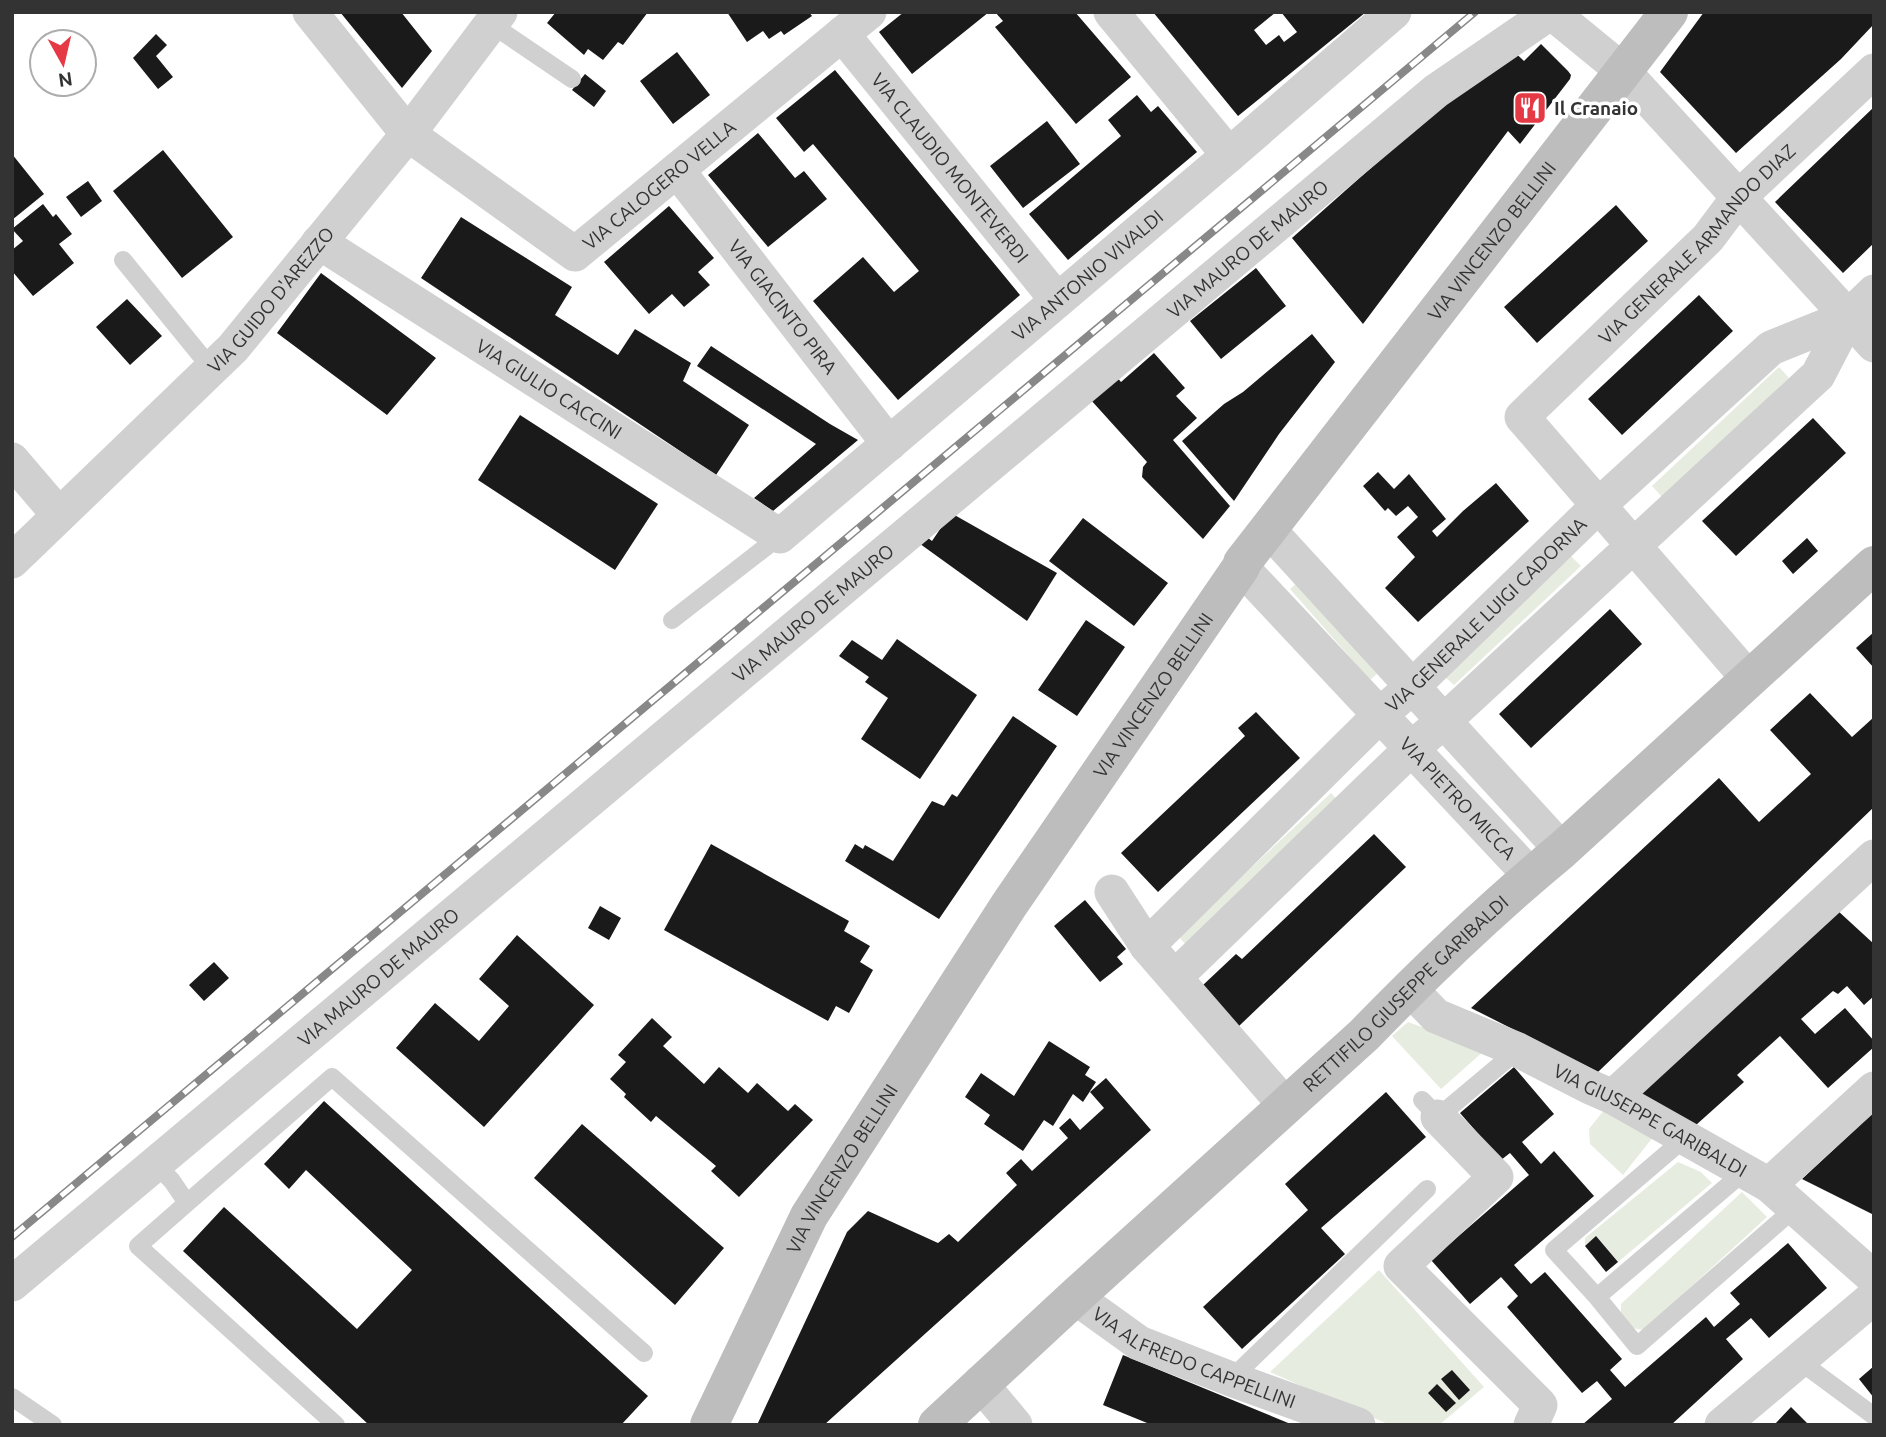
<svg xmlns="http://www.w3.org/2000/svg" width="1886" height="1437" font-family="Ubuntu,sans-serif">
	<rect width="100%" height="100%" fill="#fff"/>
	<path fill="#e6ecdf" d="M1779,367l10,11 -127,119 -10,-11z
		M1571,556l10,10 -127,119 -11,-10z
		M1297,583l80,91 -7,6 -80,-91z
		M1331,793l10,11 -153,143 -10,-11z
		M1408,1022l77,28 -44,39 -49,-53z
		M1604,1110l50,26 -31,39 -33,-31 -1,-15z
		M1678,1162l23,10 11,11 -94,79 -22,-25 -11,9v-8z
		M1742,1192l25,25 -123,113 -12,-2 -11,-16v-8z
		M1379,1270l105,117 -45,38h-49l-120,-53z"/>
	<path fill="#1a1a1a" d="M340,12h61l31,39 -30,37z
		M556,12h92l-25,33 -5,-3 -15,18 -15,-11 -4,6 -37,-32z
		M727,12h82l3,4 -28,19 -3,-4 -12,8 -6,-8 -16,11z
		M904,12h85l-77,62 -33,-42z
		M995,12h80l56,65 -55,47 -81,-97 8,-6z
		M1153,12h123l-22,18 12,15 13,-10 5,7 13,-10 -16,-20h85l-128,104z
		M1704,12h170v12l-33,35 -105,94 -76,-81z
		M156,34l11,11 -11,11 17,21 -15,12 -25,-31z
		M1541,44l27,27 3,4 -1,4 -50,65 -12,-13 -145,193 -71,-86 216,-192 16,15z
		M677,52l33,43 -37,29 -33,-43z
		M835,70l185,225 -122,105 -85,-99 50,-44 31,35 25,-21 -106,-127 -9,8 -28,-34z
		M585,74l21,17 -12,16 -22,-17z
		M1137,95l14,17 7,-6 39,46 -129,108 -39,-46 92,-78 -13,-16z
		M1874,107v136l-31,30 -68,-71z
		M1047,121l33,43 -57,44 -33,-42z
		M758,133l37,45 9,-7 23,28 -59,48 -60,-72z
		M163,150l70,87 -51,41 -69,-87z
		M12,154l32,40 -32,26z
		M88,181l14,20 -21,16 -15,-20z
		M43,204l10,13 3,-3 16,20 -13,10 15,19 -41,33 -21,-25v-21l11,-9 -11,-12z
		M1616,205l32,36 -111,102 -33,-36z
		M669,206l45,52 -16,14 12,13 -26,22 -12,-13 -23,20 -45,-52z
		M461,217l111,70 -17,28 63,40 17,-26 56,34 -8,18 66,44 -33,50 -295,-197z
		M1256,268l30,38 -65,53 -31,-38z
		M321,273l115,85 -49,57 -110,-82z
		M1699,295l34,36 -111,104 -34,-36z
		M127,299l35,37 -32,29 -34,-38z
		M1312,334l23,28 -56,72 -45,67 -52,-60 42,-37 19,-12z
		M711,346l119,78 28,16 -85,71 -19,-13 62,-54 -119,-78z
		M1154,353l31,35 -9,8 21,22 -24,22 57,66 -27,33 -61,-62 1,-10 4,-5 -57,-63 26,-23 5,6z
		M520,415l138,89 -43,66 -137,-90z
		M1813,418l33,35 -110,103 -34,-35z
		M1378,472l16,17 15,-15 37,45 -14,12 5,6 26,-26 33,-28 33,38 -111,101 -33,-34 30,-31 -18,-20 21,-20 -10,-11 -12,10 -8,-8 -3,3 -22,-25z
		M951,513l106,60 -30,48 -111,-80 7,-7 9,7z
		M1083,518l85,65 -34,43 -85,-65z
		M1807,538l11,13 -25,23 -11,-13z
		M1610,609l32,35 -111,104 -32,-34z
		M1086,620l39,27 -48,69 -39,-26z
		M1874,632v36l-18,-20z
		M897,639l80,56 -57,84 -59,-40 27,-41 -23,-16 4,-5 -30,-21 13,-16 30,20z
		M1810,693l42,44 22,-20v90l-276,265 -127,-64 248,-230 40,44 52,-48 -41,-44z
		M1256,712l44,46 -142,134 -37,-39 124,-117 -7,-8z
		M1013,716l44,30 -118,173 -94,-58 10,-17 8,5 2,-4 28,16 39,-60 12,5 8,-12 5,3z
		M1374,834l32,33 -167,159 -37,-40 34,-32 6,5z
		M711,844l138,77 -5,10 26,15 -10,16 13,8 -24,43 -13,-7 -8,15 -164,-91z
		M1085,900l41,49 -9,8 6,7 -23,18 -46,-56z
		M600,906l21,12 -12,22 -21,-12z
		M1837,910l37,34v52l-10,9 -17,-19 -9,8 -5,-3 -32,28 14,15 30,-26 29,33v6l-46,41 -48,-52 -43,39 7,7 -48,43 -58,-29z
		M517,935l77,70 -110,122 -88,-79 39,-45 44,38 30,-35 -30,-27z
		M214,962l15,16 -25,23 -15,-16z
		M652,1018l20,19 -9,9 41,38 15,-17 29,26 9,-10 31,28 7,-7 18,16 -74,77 -28,-26 5,-5 -60,-50 -5,6 -27,-25 2,-3 -16,-15 16,-17 -8,-7z
		M1049,1041l41,26 -5,8 11,7 -13,20 -10,-8 -20,32 -9,-6 -21,31 -39,-27 6,-9 -25,-18 16,-24 33,23z
		M1514,1067l40,47 -32,28 19,22 13,-13 40,45 -80,69 17,19 14,-12 77,87 -12,11 15,17 81,-70 8,10 26,-23 -10,-11 58,-50 39,45 -58,50 -18,-20 -25,21 17,20 -72,66h-89l30,-26 -15,-18 -15,12 -75,-86 11,-11 -17,-19 -31,27 -39,-44 98,-85 -19,-22 -9,7 -41,-47z
		M1106,1078l45,52 -327,295h-67l90,-193 21,-21 70,32 11,-9 9,8 59,-57 -11,-12 15,-14 11,12 36,-33 -9,-10 11,-10 10,12 24,-22 -14,-16z
		M1386,1092l40,45 -105,91 24,26 -103,95 -39,-42 105,-97 -23,-26z
		M324,1101l324,295 -27,29h-252l-186,-174 41,-44 133,122 55,-59 -106,-100 -17,19 -25,-25z
		M1874,1112v103l-72,-36z
		M582,1124l142,124 -49,57 -141,-127z
		M1596,1236l22,26 -12,10 -21,-26z
		M1123,1355l170,70h-141l-49,-20z
		M1874,1366v32l-15,-19z
		M1452,1370l18,20 -11,10 -18,-21z
		M1437,1384l19,19 -10,9 -18,-19z
		M1791,1407l18,18h-35z"/>
	<g fill="none" stroke-linecap="round" stroke-linejoin="round">
		<path stroke="#d0d0d0" stroke-width="18" d="M491,24l81,55
			M123,260l88,108
			M672,620l108,-84
			M1422,1100l16,17 80,-67
			M1685,1138l-131,112 43,47 40,49 158,-138
			M156,1164l16,17 15,22 145,-126 312,276
			M187,1203l-49,43 198,179
			M1597,1297l148,-126
			M1798,1360l76,56
			M1231,1379l196,-190
			M12,1397l41,28"/>
		<g stroke="#d0d0d0" stroke-width="35">
			<path id="s1" d="M310,12l98,122 167,120 294,-242"/>
			<path d="M1111,12l118,143"/>
			<path id="s2" d="M842,34l215,266"/>
			<path id="s3" d="M677,170l212,274"/>
			<path id="s4" d="M319,242l461,294 449,-381 165,-143"/>
			<path d="M12,460l47,55"/>
			<path d="M1268,529l294,321"/>
			<path id="s5" d="M12,561l221,-213 175,-214 92,-122"/>
			<path id="s6" d="M1241,567l290,309"/>
			<path id="s7" d="M1749,679l-227,-262 186,-179 30,-40 136,-127"/>
			<path d="M1112,892l35,54 139,160"/>
			<path id="s8" d="M1147,946l233,-231 33,-29 186,-181 172,-157 77,-31"/>
			<path d="M1175,977l237,-229 32,-27 374,-346 30,-58 26,-25"/>
			<path id="s9" d="M1410,989l26,27 82,34 72,37 23,10 156,88 105,93"/>
			<path d="M1613,1097l261,-240"/>
			<path d="M1438,1117l58,60 -95,89 139,139 -9,20"/>
			<path d="M1769,1185l105,-96"/>
			<path id="s10" d="M12,1284l1424,-1193 115,-79 72,59 251,274"/>
			<path id="s11" d="M1075,1297l64,46 92,36 127,46"/>
			<path d="M980,1383l35,42"/>
			<path d="M1722,1425l152,-128"/>
		</g>
		<g stroke="#bdbdbd" stroke-width="38">
			<path id="s12" d="M709,1425l100,-209 200,-311 232,-338 1,-4 427,-551"/>
			<path id="s13" d="M937,1425l138,-128 289,-262c63,-65 129,-128 198,-185l312,-285"/>
		</g>
		<defs>
			<path id="rail" d="M12,1237l1463,-1225"/>
		</defs>
		<use href="#rail" stroke="#888" stroke-width="8"/>
		<use href="#rail" stroke="#fff" stroke-width="5" stroke-dasharray="16" stroke-linecap="butt"/>
	</g>
	<defs>
		<symbol id="restaurant-square" viewBox="-11 -11 22 22"><rect x="-9" y="-9" width="18" height="18" rx="4" fill="#e63946" stroke="#fff"/><path d="M-5-6h1v4h1v-4h1v4h1v-4h1v5L-1.5 .5V6h-2V.5L-5-1ZM5-6V6H3V1.5H1.5Q1.5-4 5-6Z" fill="#fff"/></symbol>
	</defs>
	<g fill-rule="evenodd">
		<use href="#restaurant-square" x="1511" y="89" width="38" height="38"/>
	</g>
	<g text-anchor="middle" dominant-baseline="central" stroke-width="7" stroke-linejoin="round" paint-order="stroke">
		<g font-size="19" font-weight="bold" fill="#333" stroke="#fff" text-anchor="start">
			<text x="1554" y="108">Il Cranaio</text>
		</g>
		<g font-size="19" fill="#333" stroke="#fff">
			<text stroke="none"><textPath href="#s2" startOffset="172">VIA CLAUDIO MONTEVERDI</textPath></text>
			<text stroke="none"><textPath href="#s1" startOffset="471">VIA CALOGERO VELLA</textPath></text>
			<text stroke="none"><textPath href="#s12" startOffset="1423">VIA VINCENZO BELLINI</textPath></text>
			<text stroke="none"><textPath href="#s7" startOffset="593">VIA GENERALE ARMANDO DIAZ</textPath></text>
			<text stroke="none"><textPath href="#s10" startOffset="1612">VIA MAURO DE MAURO</textPath></text>
			<text stroke="none"><textPath href="#s4" startOffset="950">VIA ANTONIO VIVALDI</textPath></text>
			<text stroke="none"><textPath href="#s5" startOffset="368">VIA GUIDO D'AREZZO</textPath></text>
			<text stroke="none"><textPath href="#s3" startOffset="173">VIA GIACINTO PIRA</textPath></text>
			<text stroke="none"><textPath href="#s4" startOffset="273">VIA GIULIO CACCINI</textPath></text>
			<text stroke="none"><textPath href="#s10" startOffset="1045">VIA MAURO DE MAURO</textPath></text>
			<text stroke="none"><textPath href="#s8" startOffset="474">VIA GENERALE LUIGI CADORNA</textPath></text>
			<text stroke="none"><textPath href="#s12" startOffset="856">VIA VINCENZO BELLINI</textPath></text>
			<text stroke="none"><textPath href="#s6" startOffset="317">VIA PIETRO MICCA</textPath></text>
			<text stroke="none"><textPath href="#s10" startOffset="478">VIA MAURO DE MAURO</textPath></text>
			<text stroke="none"><textPath href="#s13" startOffset="637">RETTIFILO GIUSEPPE GARIBALDI</textPath></text>
			<text stroke="none"><textPath href="#s9" startOffset="276">VIA GIUSEPPE GARIBALDI</textPath></text>
			<text stroke="none"><textPath href="#s12" startOffset="289">VIA VINCENZO BELLINI</textPath></text>
			<text stroke="none"><textPath href="#s11" startOffset="135">VIA ALFREDO CAPPELLINI</textPath></text>
		</g>
	</g>
	<rect width="1886" height="1437" fill="none" stroke="#333333" stroke-width="28"/>
	<g transform="translate(63 63) rotate(172)"><circle r="33" fill="#ffffff" stroke="#adadad" stroke-width="2"/>
	<path d="M0-5L12 26L0 18L-12 26Z" fill="#e63946"/>
	<text y="-10" font-size="19" font-weight="bold" text-anchor="middle" fill="#333333">N</text>
	</g>
</svg>
